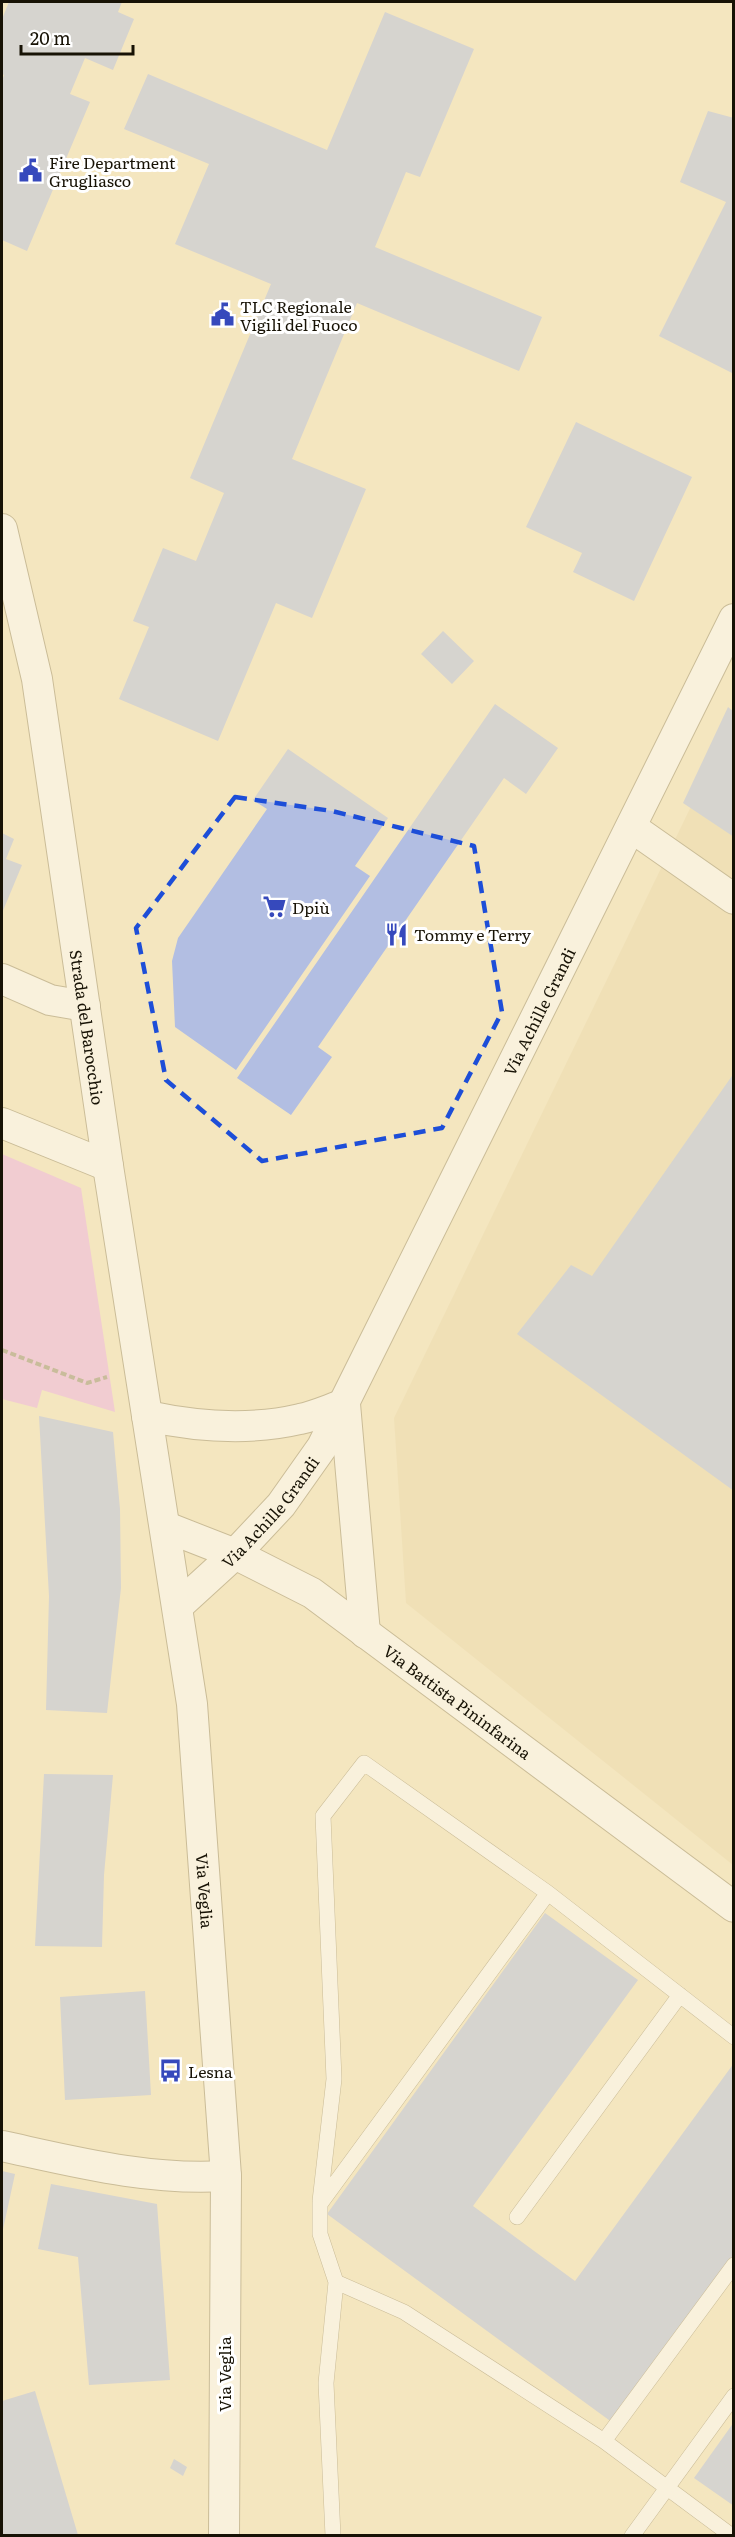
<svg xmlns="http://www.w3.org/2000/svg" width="735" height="2537" font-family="Literata,serif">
	<rect width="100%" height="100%" fill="#f4e6bf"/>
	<path fill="#eadaac" d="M733,720v1145l-327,-262 -12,-185z"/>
	<path fill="#edade6" d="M2,1154l79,34 34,224 -73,-22 -5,18 -35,-9z"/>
	<path fill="#b2bee2" d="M9,2h113l-4,10 16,7 -21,51 -28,-12 -15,36 20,8 -63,149 -25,-11v-159l2,-6 -2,-1v-55z
		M385,12l89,37 -54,128 -14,-5 -31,75 167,70 -23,54 -162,-68 -65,156 74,30 -54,129 -36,-15 -58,138 -99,-42 30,-72 -16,-6 30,-73 33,13 28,-68 -34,-15 81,-194 -96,-40 34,-80 -85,-35 24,-55 179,76z
		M708,111l26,7v256l-75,-38 67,-134 -46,-20z
		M576,422l116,55 -58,124 -61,-29 9,-19 -56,-26z
		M443,631l31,30 -22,23 -31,-30z
		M495,704l63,44 -32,46 -22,-16 -186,269 14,10 -41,58 -54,-37z
		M728,707l6,5v125l-51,-34z
		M288,749l100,69 -33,48 15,10 -134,194 -61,-43 -3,-66 6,-23 89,-129 -14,-9z
		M2,833l12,6 -8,20 16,6 -20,48z
		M734,1073v418l-217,-157 54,-69 21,11z
		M39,1416l74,16 7,77 1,79 -14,125 -61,-3 3,-114z
		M44,1774l69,1 -9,100 -2,72 -67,-1z
		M545,1913l93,67 -165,226 102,75 159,-218v194l-121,166 -286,-209z
		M145,1991l6,104 -86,5 -5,-103z
		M2,2171l13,3 -13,60z
		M51,2184l106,20 13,176 -81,5 -11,-128 -40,-8z
		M35,2391l43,144h-76v-134z
		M734,2422v84l-40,-28z
		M174,2459l13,8 -4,9 -13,-8z"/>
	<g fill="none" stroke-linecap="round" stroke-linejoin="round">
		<defs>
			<path id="lane" d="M320,2201l14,-122 -11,-263 41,-53 184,130
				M517,2217l163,-222
				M336,2282l68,30 200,129 128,95
				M604,2441l130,-176
				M333,2536l-7,-153 10,-101 -16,-48v-30l228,-311 186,144
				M632,2536l102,-140"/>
			<g id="street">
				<path id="s1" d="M2,529l35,150 71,487 84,538 34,472 -2,360"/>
				<path d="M631,827l103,72"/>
				<path d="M2,979l48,21 35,6"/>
				<path d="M2,1123l106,43"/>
				<path d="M147,1416c51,11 102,15 153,3 15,-3 30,-10 45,-15l20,229"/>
				<path id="s2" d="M166,1527l69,27 77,39 422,314"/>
				<path id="s3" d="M178,1606l57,-52 46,-49 41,-58 412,-828"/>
				<path d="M2,2146c74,16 147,35 224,30"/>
			</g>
		</defs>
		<use href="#lane" stroke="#988b67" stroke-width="16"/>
		<use href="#street" stroke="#988b67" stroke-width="32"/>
		<path stroke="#958b6f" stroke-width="4" stroke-dasharray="6 3" stroke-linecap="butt" d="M2,1350l85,33 20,-6"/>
		<use href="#lane" stroke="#fff" stroke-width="15"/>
		<use href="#street" stroke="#fff" stroke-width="30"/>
	</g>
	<path d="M0 0H735V2537H0ZM235,797l97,14 142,35 28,166 -60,116 -180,33 -96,-81 -30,-152z" fill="#f4e6bf" fill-opacity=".55" fill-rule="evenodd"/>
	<path fill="none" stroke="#1d4ed8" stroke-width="4.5" stroke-dasharray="12 8" stroke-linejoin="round" d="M235,797l97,14 142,35 28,166 -60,116 -180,33 -96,-81 -30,-152z"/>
	<defs>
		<symbol id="civic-bare" viewBox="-9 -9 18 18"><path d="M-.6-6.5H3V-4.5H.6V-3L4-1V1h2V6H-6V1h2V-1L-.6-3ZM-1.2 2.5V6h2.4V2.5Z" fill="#3649bc" stroke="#fff" stroke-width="2.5" paint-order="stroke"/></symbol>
		<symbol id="supermarket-bare" viewBox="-9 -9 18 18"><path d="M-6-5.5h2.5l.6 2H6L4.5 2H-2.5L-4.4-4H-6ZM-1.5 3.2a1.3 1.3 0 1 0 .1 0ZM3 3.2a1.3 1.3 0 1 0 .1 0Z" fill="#3649bc" stroke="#fff" stroke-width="2.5" paint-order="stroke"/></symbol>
		<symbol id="restaurant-bare" viewBox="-9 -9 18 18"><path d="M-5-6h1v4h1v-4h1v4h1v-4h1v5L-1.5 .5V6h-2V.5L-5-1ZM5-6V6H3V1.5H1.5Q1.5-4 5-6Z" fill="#3649bc" stroke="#fff" stroke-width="2.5" paint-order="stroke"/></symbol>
		<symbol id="bus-bare" viewBox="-9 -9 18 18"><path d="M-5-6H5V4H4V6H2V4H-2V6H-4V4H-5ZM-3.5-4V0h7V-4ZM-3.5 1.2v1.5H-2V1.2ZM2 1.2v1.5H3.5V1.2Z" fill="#3649bc" stroke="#fff" stroke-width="2.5" paint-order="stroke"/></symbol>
	</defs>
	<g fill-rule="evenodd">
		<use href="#civic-bare" x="14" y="154" width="33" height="33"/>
		<use href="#civic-bare" x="206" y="298" width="33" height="33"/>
		<use href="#supermarket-bare" x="258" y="890" width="33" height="33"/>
		<use href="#restaurant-bare" x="380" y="918" width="33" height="33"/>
		<use href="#bus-bare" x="154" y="2054" width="33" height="33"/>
	</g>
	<g text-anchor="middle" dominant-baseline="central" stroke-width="6" stroke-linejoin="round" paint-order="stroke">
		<g font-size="16" fill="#171205" stroke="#fff" text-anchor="start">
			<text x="49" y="162">Fire Department<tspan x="49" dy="18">Grugliasco</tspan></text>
			<text x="240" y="306">TLC Regionale<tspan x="240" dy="18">Vigili del Fuoco</tspan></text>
			<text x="292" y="907">Dpiù</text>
			<text x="414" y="934">Tommy e Terry</text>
			<text x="188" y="2071">Lesna</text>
		</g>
		<g font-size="16" fill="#171205" stroke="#fff">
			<text stroke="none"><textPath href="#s3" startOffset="702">Via Achille Grandi</textPath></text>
			<text stroke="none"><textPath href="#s1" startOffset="506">Strada del Barocchio</textPath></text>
			<text stroke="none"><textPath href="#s3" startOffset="132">Via Achille Grandi</textPath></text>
			<text stroke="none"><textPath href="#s2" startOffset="342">Via Battista Pininfarina</textPath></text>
			<text stroke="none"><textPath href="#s1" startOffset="1378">Via Veglia</textPath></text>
			<text transform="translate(224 2374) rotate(-90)">Via Veglia</text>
		</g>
	</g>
	<rect width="735" height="2537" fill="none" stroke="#171205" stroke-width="6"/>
	<path d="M21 45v9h112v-9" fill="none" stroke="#171205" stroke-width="3"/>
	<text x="30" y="45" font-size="18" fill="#171205" stroke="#ffffff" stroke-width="4.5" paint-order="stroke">20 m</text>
</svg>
